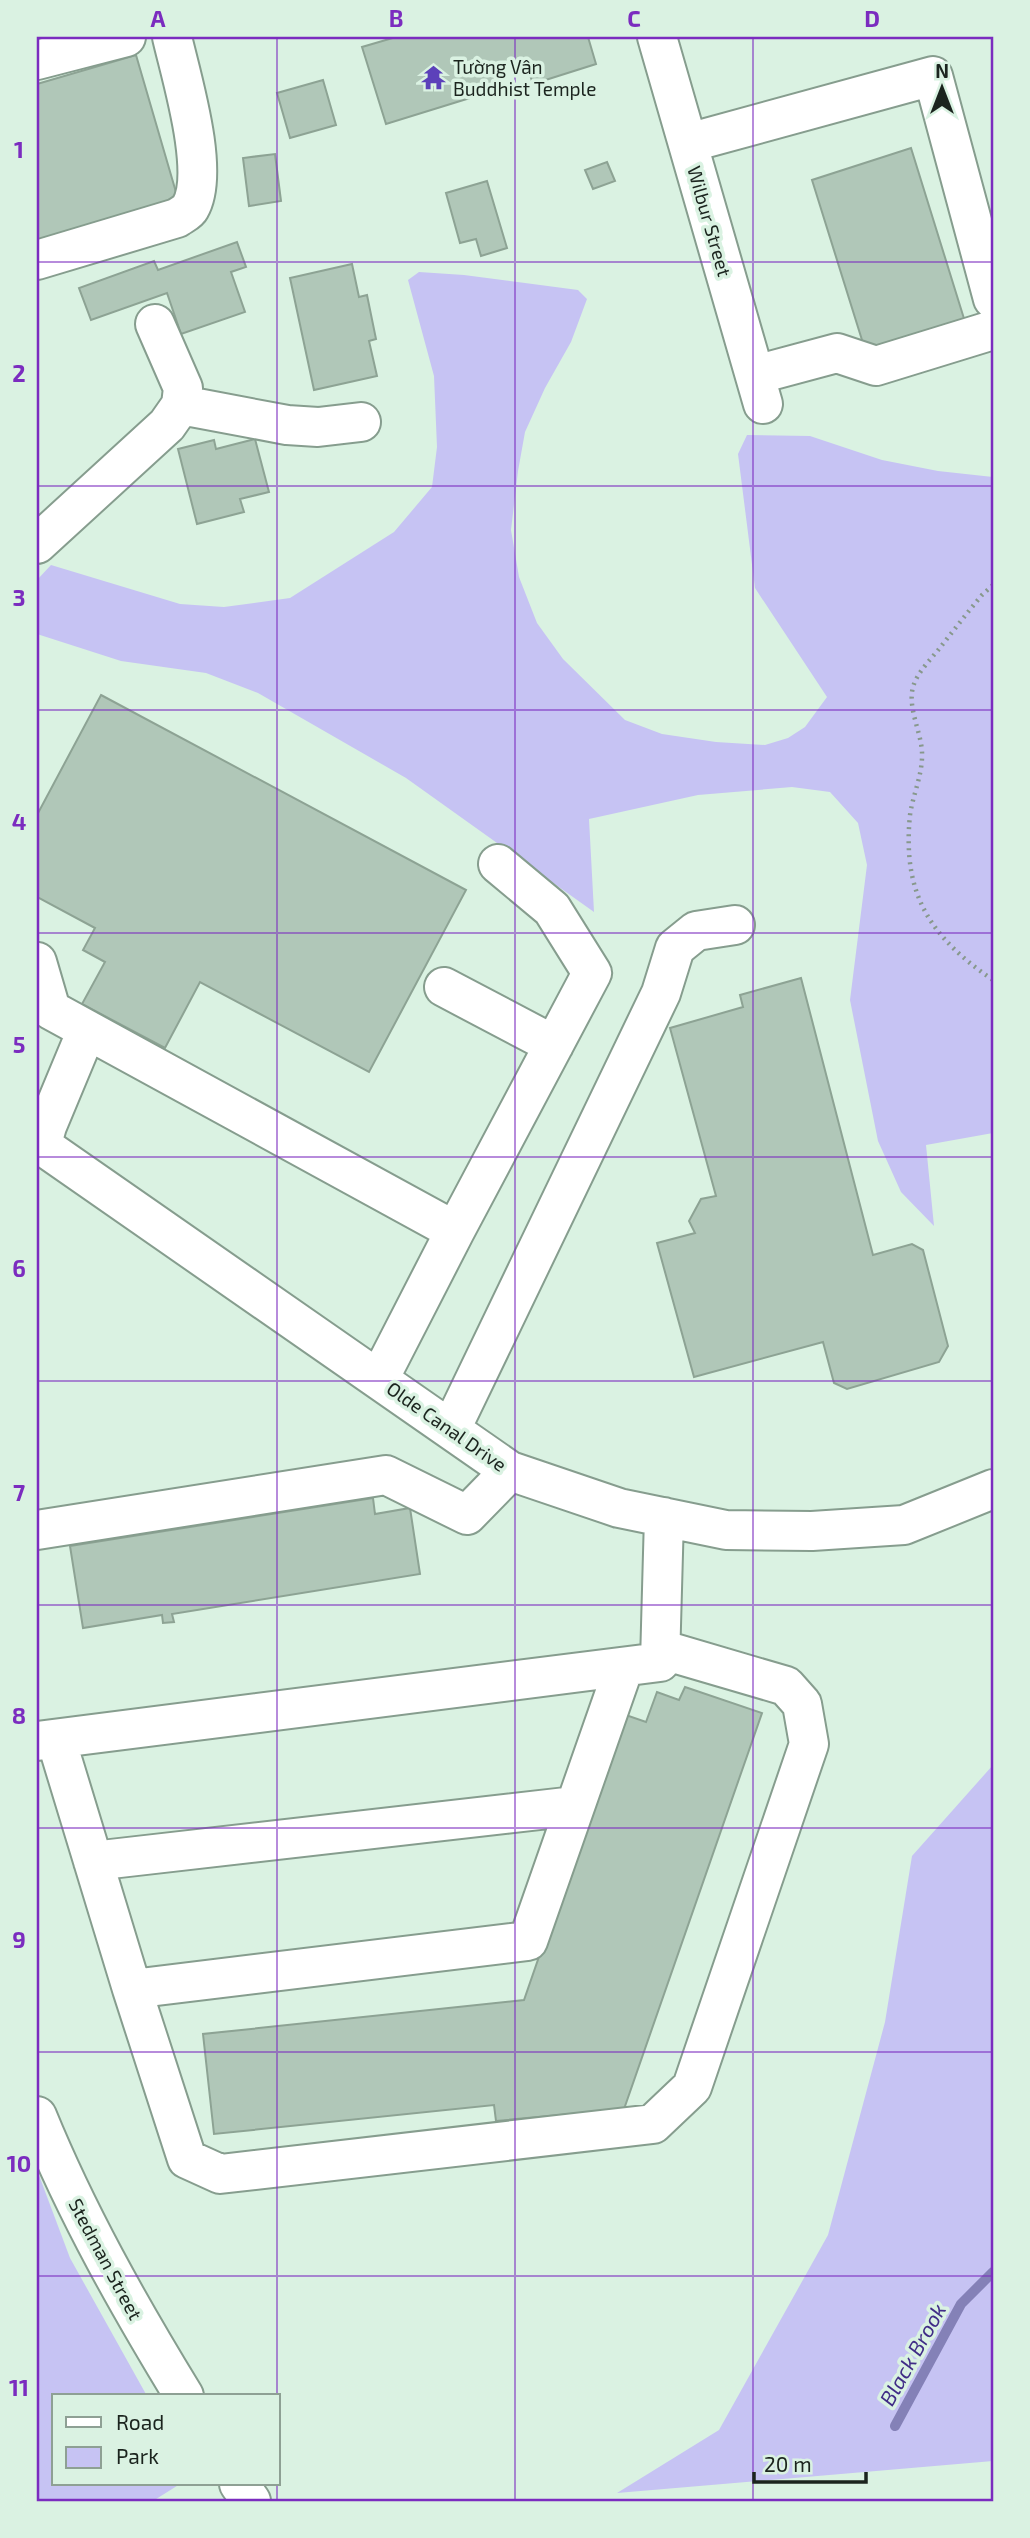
<svg xmlns="http://www.w3.org/2000/svg" width="1030" height="2538" font-family="'Exo 2',sans-serif">
	<rect width="100%" height="100%" fill="#daf2e2"/>
	<path fill="#c6c3f3" d="M419,272l45,3 114,15 9,9 -16,43 -26,46 -20,44 -7,39 -7,59 8,47 18,46 26,36 62,61 37,14 54,8 49,3 23,-7 17,-11 22,-30 -72,-109 -17,-134 9,-19 63,1 72,24 56,11 55,6v656l-67,12 8,81 -33,-34 -23,-51 -28,-141 17,-135 -9,-42 -28,-31 -38,-5 -94,8 -109,24 5,93 -188,-134 -148,-85 -52,-20 -85,-12 -84,-27v-54l14,-15 129,39 44,3 66,-9 104,-66 38,-45 5,-40 -3,-71 -26,-96z
		M993,1765v696l-376,32 102,-63 109,-195 57,-213 27,-166z
		M37,2170l33,88 77,138h-93v88h126l-27,17h-116z"/>
	<g fill="none" stroke-linecap="round" stroke-linejoin="round">
		<path stroke="#8481b7" stroke-width="10" d="M895,2426l66,-122 32,-32"/>
	</g>
	<path fill="#b0c7b8" stroke="#8da394" stroke-width="2" d="M396,37h192l8,27 -63,20 -8,-24 -32,10 6,19 -113,35 -24,-77z
		M136,55l42,144 -141,41v-156z
		M323,80l13,45 -46,13 -13,-45z
		M911,148l55,177 -99,31 -55,-176z
		M275,154l6,47 -32,5 -6,-48z
		M607,162l8,19 -22,8 -8,-19z
		M487,181l20,67 -26,8 -5,-17 -16,4 -14,-50z
		M237,242l9,25 -15,5 14,40 -64,22 -14,-41 -76,27 -12,-32 75,-27 4,9z
		M352,264l7,33 8,-2 9,44 -7,2 8,35 -63,14 -24,-112z
		M255,439l14,53 -29,7 4,13 -47,12 -19,-75 36,-9 2,9z
		M101,695l365,195 -97,182 -169,-90 -35,66 -83,-44 23,-42 -22,-12 12,-22 -58,-31v-82z
		M801,978l72,277 39,-11 11,6 25,96 -9,16 -92,27 -13,-6 -11,-41 -129,35 -37,-134 38,-10 -6,-12 12,-22 15,-3 -46,-168 73,-21 -3,-12z
		M373,1498l2,16 35,-6 10,66 -248,40 2,8 -11,1 -1,-8 -79,13 -13,-82z
		M685,1687l77,26 -138,396 -128,12 -2,-16 -280,29 -11,-100 321,-34 99,-286 23,8 11,-30 22,8z"/>
	<g fill="none" stroke-linecap="round" stroke-linejoin="round">
		<defs>
			<path id="minor" d="M657,37l106,367
				M37,60l89,-23
				M688,143l245,-67 60,223
				M37,260l140,-42c4,-3 11,-6 13,-10 21,-35 -9,-132 -18,-171
				M755,375l82,-22 39,13 117,-36
				M181,405l106,20 31,2 43,-5
				M37,544l130,-119 14,-20 2,-17 -28,-64
				M37,962l14,48 404,221 137,-258 -40,-64 -54,-45
				M444,987l110,58
				M37,1142l473,329 109,37 107,22 86,1 92,-6 89,-36
				M41,1147l6,-21 40,-96
				M379,1379l76,-148
				M451,1429l210,-436 14,-45 21,-17 39,-6
				M37,1530l349,-55 81,40 43,-44
				M56,1739l76,250 396,-48 96,-274
				M37,1741l623,-79 4,-145
				M93,1861l482,-55
				M132,1989l55,170 33,15 433,-50 39,-37 117,-343 -7,-40 -16,-18 -126,-37"/>
			<path id="major" d="M37,2116c40,98 92,190 147,280
				M239,2484l12,17"/>
		</defs>
		<use href="#minor" stroke="#869d8e" stroke-width="42"/>
		<use href="#major" stroke="#869d8e" stroke-width="42"/>
		<path stroke="#87988c" stroke-width="4.5" stroke-dasharray="2 5" stroke-linecap="butt" d="M993,585l-11,10c-15,18 -29,36 -43,54 -9,11 -20,22 -25,35 -8,21 7,47 8,68 1,22 -9,42 -12,63 -8,79 20,122 83,165"/>
		<use href="#minor" stroke="#fff" stroke-width="38"/>
		<use href="#major" stroke="#fff" stroke-width="38"/>
	</g>
	<path fill="none" stroke="#7b2cbf" stroke-width="2" stroke-opacity="0.55" d="M277,37v2359M515,37v2464M753,37v2464M37,262h956M37,486h956M37,710h956M37,933h956M37,1157h956M37,1381h956M37,1605h956M37,1828h956M37,2052h956M37,2276h956M277,2484v17"/>
	<defs>
		<symbol id="temple-bare" viewBox="-9 -9 18 18"><path d="M0-6L5-2H3V0L6.5 2.5H4V6H1.5V3h-3V6H-4V2.5H-6.5L-3 0V-2H-5Z" fill="#5c41ba" stroke="#daf2e2" stroke-width="2.5" paint-order="stroke"/></symbol>
	</defs>
	<g fill-rule="evenodd">
		<use href="#temple-bare" x="416" y="60" width="35" height="35"/>
	</g>
	<g text-anchor="middle" dominant-baseline="central" stroke-width="7" stroke-linejoin="round" paint-order="stroke">
		<g font-size="19" fill="#1b241e" stroke="#daf2e2" text-anchor="start">
			<text x="453" y="66">Tường Vân<tspan x="453" dy="22">Buddhist Temple</tspan></text>
		</g>
		<g font-size="19" fill="#1b241e" stroke="#daf2e2">
			<text transform="translate(710 221) rotate(74)">Wilbur Street</text>
			<text transform="translate(447 1426) rotate(35)">Olde Canal Drive</text>
			<text transform="translate(106 2259) rotate(62)">Stedman Street</text>
		</g>
		<g font-size="21" font-style="italic" fill="#412d87" stroke="#daf2e2">
			<text transform="translate(912 2354) rotate(-61)">Black Brook</text>
		</g>
	</g>
	<rect width="1030" height="2538" fill="none" stroke="#daf2e2" stroke-width="77"/>
	<rect x="52" y="2394" width="228" height="91" fill="#daf2e2" stroke="#8ea094" stroke-width="2"/>
	<rect x="66" y="2417" width="35" height="10" fill="#ffffff" stroke="#8ea094" stroke-width="2"/>
	<text x="116" y="2430" font-size="21" fill="#1b241e">Road</text>
	<rect x="66" y="2447" width="35" height="21" fill="#c6c3f3" stroke="#8ea094" stroke-width="2"/>
	<text x="116" y="2464" font-size="21" fill="#1b241e">Park</text>
	<g transform="translate(942 88)" stroke="#daf2e2" stroke-width="5" paint-order="stroke">
	<path d="M0-5L12 26L0 18L-12 26Z" fill="#1b241e"/>
	<text y="-10" font-size="19" font-weight="bold" text-anchor="middle" fill="#1b241e">N</text>
	</g>
	<path d="M754 2472v10h112v-10" fill="none" stroke="#1b241e" stroke-width="3.5"/>
	<text x="764" y="2472" font-size="21" fill="#1b241e" stroke="#daf2e2" stroke-width="5" paint-order="stroke">20 m</text>
	<rect x="38" y="38" width="954" height="2462" fill="none" stroke="#7b2cbf" stroke-width="2.5"/>
	<g font-size="23" text-anchor="middle" font-weight="bold" fill="#7b2cbf">
		<text x="158" y="27">A</text>
		<text x="396" y="27">B</text>
		<text x="634" y="27">C</text>
		<text x="872" y="27">D</text>
		<text x="19" y="158">1</text>
		<text x="19" y="382">2</text>
		<text x="19" y="606">3</text>
		<text x="19" y="830">4</text>
		<text x="19" y="1053">5</text>
		<text x="19" y="1277">6</text>
		<text x="19" y="1501">7</text>
		<text x="19" y="1724">8</text>
		<text x="19" y="1948">9</text>
		<text x="19" y="2172">10</text>
		<text x="19" y="2396">11</text>
	</g>
</svg>
